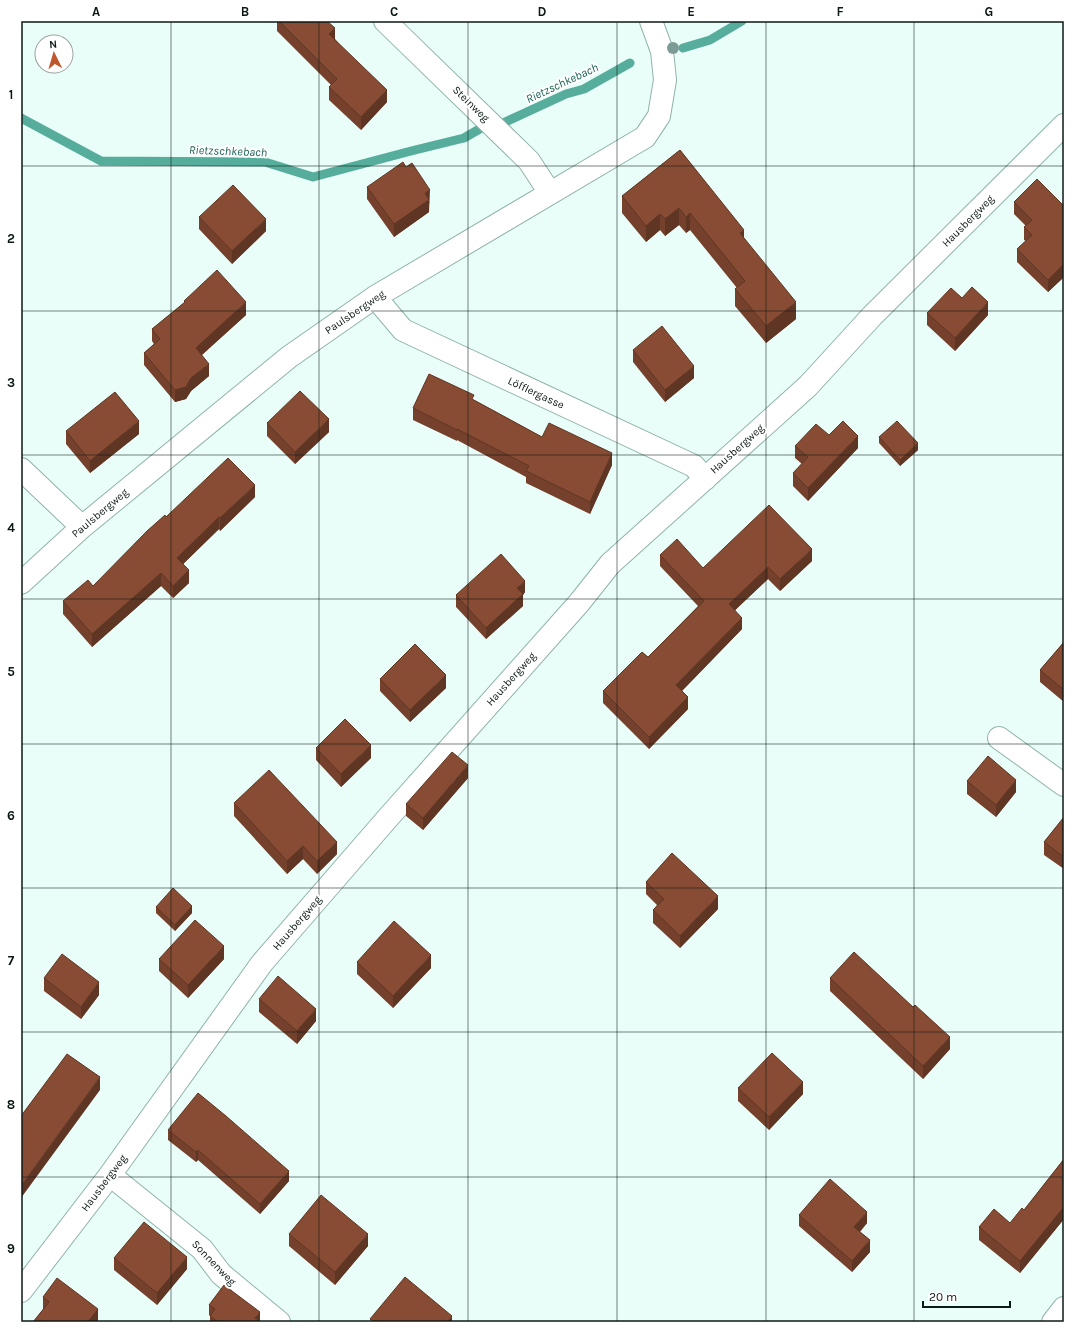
<svg xmlns="http://www.w3.org/2000/svg" width="1085" height="1343" font-family="Karla,sans-serif">
	<rect width="100%" height="100%" fill="#e9fef9"/>
	<g fill="none" stroke-linecap="round" stroke-linejoin="round">
		<path stroke="#56ad9b" stroke-width="9" d="M683,48l27,-8 32,-19
			M21,118l80,43 164,1 48,15 98,-26 53,-13 19,-11
			M503,123l63,-29 18,-5 46,-26"/>
		<defs>
			<path id="minor" d="M385,21l144,140 21,32
				M375,297l28,33 291,136 11,13
				M21,469l61,58
				M21,583l61,-56 207,-170 86,-60 270,-160 14,-21 6,-36 -3,-29 -11,-30
				M999,738l65,47
				M110,1175l92,74 19,25 58,48
				M21,1291l89,-116 152,-212 124,-143 193,-217 31,-39 198,-178 64,-70 192,-191
				M1053,1322l11,-14"/>
		</defs>
		<use href="#minor" stroke="#90b3aa" stroke-width="24"/>
		<use href="#minor" stroke="#fff" stroke-width="22"/>
	</g>
	<circle fill="#7c9b94" cx="673" cy="48" r="6"/>
	<path fill="#75412d" d="M277,21h50l8,18 52,63 -26,28 -32,-30v-13l2,-2 -54,-54z
		M680,150l64,88 52,81 -30,24 -31,-37v-17l2,-1 -47,-58 -4,3 -7,-8 -14,11 -5,-6 -14,12 -24,-29v-17z
		M367,187l63,15 -1,1v9l-35,25 -27,-38z
		M1014,202l50,4v73l-1,-1 -15,14 -31,-30v-13l9,-8 -2,-1v-13l2,-1 -12,-12z
		M199,217l67,14 -34,33 -33,-35z
		M962,298l26,17 -33,36 -28,-26v-12z
		M184,301l62,14 -44,40 7,21 -18,15 -5,8 -11,3 -31,-37v-12l10,-9 -2,-3v-12l32,-26z
		M633,350l61,28 -29,24 -32,-40z
		M474,400l68,37 70,28 -22,49 -64,-31v-6l-69,-37v1l-44,-21v-12z
		M267,423l62,9 -34,32 -28,-28z
		M66,431l73,3 -49,39 -24,-29z
		M829,435l29,13 -50,53 -15,-15v-13l9,-9 -7,-6v-12z
		M879,437l39,13 -18,16 -21,-23z
		M255,497l-35,34 -1,-2 -36,35 6,19 -16,15 -12,-12 -69,61 -29,-33v-13l30,-15 73,-69z
		M660,555l43,13 109,-7 -32,30 -12,-12 -33,31 7,19 -60,62 6,18 -39,40 -46,-46v-12l45,-34 50,-51 -38,-40z
		M525,592l-2,3v11l-37,33 -30,-32v-12z
		M1064,642v60l-24,-20v-12z
		M380,679l66,9 -36,34 -30,-31z
		M316,748l55,10 -30,29 -25,-27z
		M468,778l-45,52 -17,-14v-12z
		M967,781l49,11 -20,25 -29,-23z
		M234,803l103,51 -20,20 -14,-15 -16,15 -53,-58z
		M1064,817v52l-20,-14v-13z
		M646,882l72,27 -38,39 -27,-25v-13l4,-5 -11,-11z
		M156,907l36,6 -17,18 -19,-18z
		M159,959h65l-36,39 -29,-27z
		M357,962l74,6 -38,40 -36,-34z
		M44,978l55,17 -18,24 -37,-28z
		M830,978l120,71 -27,30 -93,-88z
		M259,999l57,22 -19,23 -38,-32z
		M738,1088l65,6 -34,36 -31,-29z
		M168,1130l121,51 -29,33 -62,-54 -2,2 -28,-22z
		M1064,1159v60l-44,54 -41,-33v-13l31,-4 14,-13z
		M799,1215l68,8 -7,9 10,20 -18,20 -53,-46z
		M289,1234l79,12 -33,39 -46,-39z
		M114,1258l73,11 -30,36 -43,-35z
		M43,1297l55,12v13h-65l10,-12z
		M209,1305l51,17h-50v-6l-1,-1z"/>
	<path fill="#5f3524" d="M335,28v13l-6,-7z
		M387,90v12l-26,28v-13z
		M430,190l-1,22 -35,25v-13l31,-31z
		M679,208v17l-14,11v-17z
		M690,213v17l-4,3v-16z
		M660,214v16l-14,12v-16z
		M266,219v12l-34,33v-13z
		M744,230v17l-4,-14z
		M1063,265v13l-15,14v-12z
		M246,302v13l-50,45v-12z
		M796,302v17l-30,24v-17z
		M988,302v13l-33,36v-13z
		M209,364v12l-18,15 -5,8 -11,3v-12l16,-12z
		M694,366v12l-29,24v-12z
		M329,419v13l-34,32v-12z
		M139,421v13l-49,39v-12z
		M858,436v12l-50,53v-13z
		M918,443v7l-18,16v-6z
		M612,453v12l-22,49v-12z
		M255,485v12l-35,34v-13z
		M219,517v12l-42,41v-12z
		M812,549v12l-32,30v-12z
		M768,567v12l-39,37v-12z
		M189,570v13l-16,15v-12z
		M161,573v13l-69,61v-13z
		M525,581v11l-2,3v11l-37,33v-11l31,-40z
		M742,618v11l-66,68v-12z
		M446,675v13l-36,34v-12z
		M688,697v12l-39,40v-12z
		M371,745v13l-30,29v-13z
		M468,765v13l-45,52v-12z
		M1016,780v12l-20,25v-12z
		M337,842v12l-20,20v-13z
		M303,846v13l-16,15v-13z
		M718,896v13l-38,39v-12z
		M192,906v7l-17,18v-6z
		M224,946v13l-36,39v-13z
		M431,955v13l-38,40v-12z
		M99,982v13l-18,24v-12z
		M316,1009v12l-19,23v-13z
		M950,1037v12l-27,30v-13z
		M100,1077v13l-79,108v-12z
		M803,1082v12l-34,36v-13z
		M198,1150v10l-2,2v-10z
		M289,1171v10l-29,33v-10z
		M1064,1207v12l-44,54v-12z
		M867,1212v11l-13,15v-11z
		M368,1234v12l-33,39v-13z
		M870,1240v12l-18,20v-11z
		M187,1257v12l-30,36v-12z
		M98,1309v13h-10z
		M260,1312v10l-5,-4z
		M452,1316v6h-5z"/>
	<path fill="#884c34" stroke="#5f3524" d="M279,21h48l8,7 -6,6 58,56 -26,27 -32,-30 8,-8z
		M680,150l64,80 -4,3 56,69 -30,24 -31,-37 10,-8 -55,-68 -4,4 -7,-9 -14,11 -5,-5 -14,12 -24,-30z
		M403,162l3,5 6,-4 18,27 -5,3 4,7 -35,24 -27,-37z
		M1037,179l27,27v61l-1,-2 -15,15 -31,-31 15,-14 -8,-8 8,-7 -18,-18z
		M233,185l33,34 -34,32 -33,-34z
		M217,270l29,32 -50,46 13,16 -18,14 -5,9 -11,3 -31,-37 16,-14 -8,-10 33,-27 -1,-1z
		M972,287l16,15 -33,36 -28,-25 24,-25 11,10z
		M662,326l32,40 -29,24 -32,-40z
		M429,374l45,21 -2,4 70,38 7,-14 63,30 -22,49 -64,-31 3,-5 -72,-37v1l-44,-22z
		M300,391l29,28 -34,33 -28,-29z
		M115,392l24,29 -49,40 -24,-30z
		M843,421l15,15 -50,52 -15,-15 15,-16 -13,-11 21,-22 13,11z
		M897,421l21,22 -18,17 -21,-23z
		M228,458l27,27 -35,33 -1,-1 -42,41 12,12 -16,16 -12,-13 -69,61 -29,-33 25,-21 5,6 54,-55 18,-16 1,2z
		M769,505l43,44 -32,30 -12,-12 -39,37 13,14 -66,67 12,12 -39,40 -46,-46 39,-39 6,5 56,-56 -44,-46 17,-16 26,29z
		M501,554l24,27 -8,7 6,6 -37,34 -30,-33z
		M1064,642v48l-24,-20z
		M415,644l31,31 -36,35 -30,-31z
		M345,719l26,26 -30,29 -25,-26z
		M452,752l16,13 -45,53 -17,-14z
		M988,756l28,24 -20,25 -29,-24z
		M269,770l68,72 -20,19 -14,-15 -16,15 -53,-58z
		M1064,817v40l-20,-15z
		M672,853l46,43 -38,40 -27,-26 11,-11 -18,-17z
		M173,888l19,18 -17,19 -19,-18z
		M195,920l29,26 -36,39 -29,-26z
		M394,921l37,34 -38,41 -36,-34z
		M854,952l59,55 2,-2 35,32 -27,29 -93,-88z
		M62,954l37,28 -18,25 -37,-29z
		M278,976l38,33 -19,22 -38,-32z
		M772,1053l31,29 -34,35 -31,-29z
		M67,1054l33,23 -79,109v-70z
		M198,1093l28,23 63,55 -29,33 -62,-54 -2,2 -28,-22z
		M1064,1159v48l-44,54 -41,-34 15,-18 16,14 12,-15 2,2z
		M830,1179l37,33 -13,15 16,13 -18,21 -53,-46z
		M321,1195l47,39 -33,38 -46,-38z
		M144,1222l43,35 -30,36 -43,-35z
		M405,1277l47,39 -5,6h-73l-4,-3z
		M57,1278l41,31 -10,13h-55l16,-20 -6,-5z
		M224,1285l36,27 -5,6 5,4h-42l-8,-6 5,-7 -6,-4z"/>
	<path fill="none" stroke="#0c1916" stroke-width="1" stroke-opacity="0.55" d="M171,21v1301M319,21v1301M468,21v1301M617,21v1301M766,21v1301M914,21v1301M21,166h1043M21,311h1043M21,455h1043M21,599h1043M21,744h1043M21,888h1043M21,1032h1043M21,1177h1043"/>
	<g text-anchor="middle" dominant-baseline="central" stroke-width="4" stroke-linejoin="round" paint-order="stroke">
		<g font-size="11" fill="#0c1916" stroke="#fff">
			<text transform="translate(471 104) rotate(44)">Steinweg</text>
			<text transform="translate(968 221) rotate(-45)">Hausbergweg</text>
			<text transform="translate(355 312) rotate(-34)">Paulsbergweg</text>
			<text transform="translate(536 393) rotate(25)">Löfflergasse</text>
			<text transform="translate(737 449) rotate(-42)">Hausbergweg</text>
			<text transform="translate(100 513) rotate(-40)">Paulsbergweg</text>
			<text transform="translate(511 679) rotate(-48)">Hausbergweg</text>
			<text transform="translate(297 923) rotate(-49)">Hausbergweg</text>
			<text transform="translate(104 1183) rotate(-53)">Hausbergweg</text>
			<text transform="translate(214 1263) rotate(46)">Sonnenweg</text>
		</g>
		<g font-size="12" font-style="italic" fill="#1a6054" stroke="#fff">
			<text transform="translate(562 83) rotate(-25)">Rietzschkebach</text>
			<text transform="translate(228 151) rotate(2)">Rietzschkebach</text>
		</g>
	</g>
	<rect width="1085" height="1343" fill="none" stroke="#ffffff" stroke-width="44"/>
	<g transform="translate(54 54) rotate(355)"><circle r="19" fill="#ffffff" stroke="#9ea3a2"/>
	<path d="M0-3L7 15L0 10L-7 15Z" fill="#be572b"/>
	<text y="-6" font-size="11" font-weight="bold" text-anchor="middle" fill="#0c1916">N</text>
	</g>
	<path d="M923 1301v6h87v-6" fill="none" stroke="#0c1916" stroke-width="2"/>
	<text x="929" y="1301" font-size="12" fill="#0c1916" stroke="#ffffff" stroke-width="3" paint-order="stroke">20 m</text>
	<rect x="22" y="22" width="1041" height="1299" fill="none" stroke="#0c1916" stroke-width="1.5"/>
	<g font-size="13" text-anchor="middle" font-weight="bold" fill="#0c1916">
		<text x="96" y="16">A</text>
		<text x="245" y="16">B</text>
		<text x="394" y="16">C</text>
		<text x="542" y="16">D</text>
		<text x="691" y="16">E</text>
		<text x="840" y="16">F</text>
		<text x="989" y="16">G</text>
		<text x="11" y="99">1</text>
		<text x="11" y="243">2</text>
		<text x="11" y="387">3</text>
		<text x="11" y="532">4</text>
		<text x="11" y="676">5</text>
		<text x="11" y="820">6</text>
		<text x="11" y="965">7</text>
		<text x="11" y="1109">8</text>
		<text x="11" y="1253">9</text>
	</g>
</svg>
